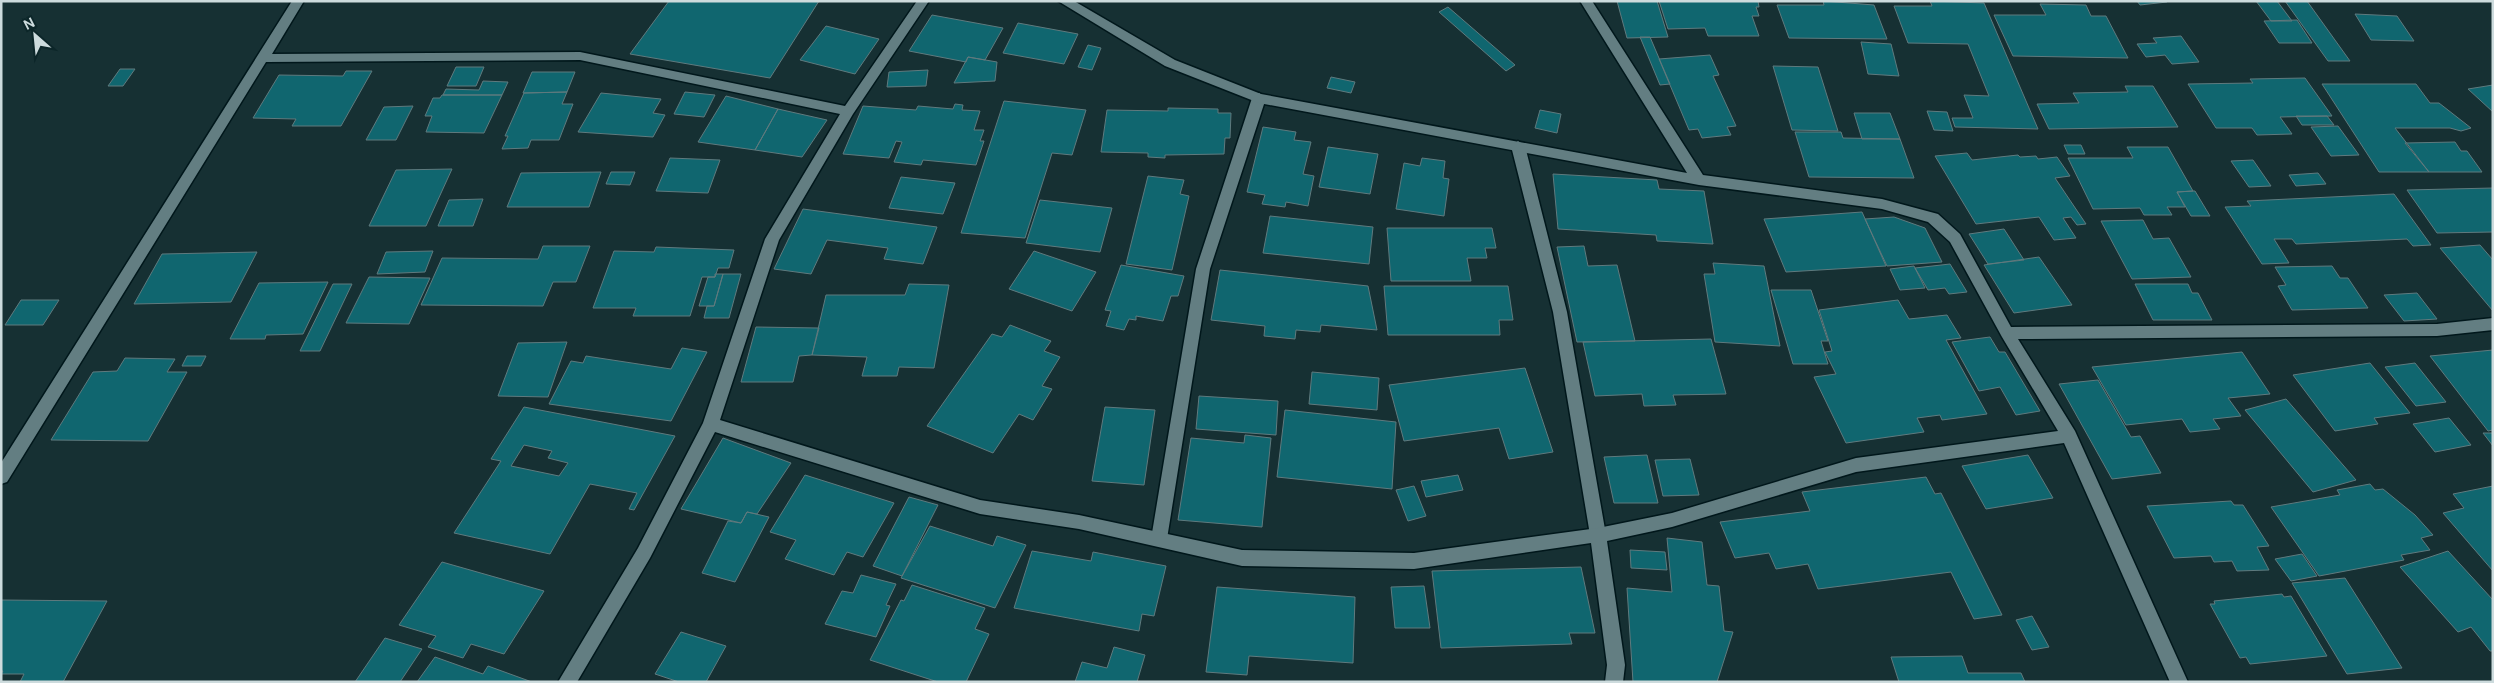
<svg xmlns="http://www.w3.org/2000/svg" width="2494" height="683" font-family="'DM Sans',sans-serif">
	<rect width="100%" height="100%" fill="#163033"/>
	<path fill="#10666f" stroke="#5f7a7e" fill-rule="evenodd" d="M669,1h150l-49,77 -140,-24z
		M1617,1h40l11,36 -41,1z
		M1659,1h99l1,6h-3l3,9h-7l7,20h-51l-3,-8 -37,1z
		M1823,1l51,4 13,34 -98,-1 -12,-33h47z
		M1930,1l54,2 54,126 -83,-2 -3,-9h21l-9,-23 25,1 -21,-52 -60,-1 -14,-37h38z
		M2137,1h29l1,1 -27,3z
		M2256,1h21l15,20h-21z
		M2285,1h22l43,60h-22z
		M2040,4l46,1 5,11h15l22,42 -115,-2 -19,-41h52z
		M1448,7l67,58 -9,6 -67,-59z
		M2355,14l42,2 17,25 -43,-1z
		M932,15l71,13 -18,32 -17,-3 -2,5 -57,-11z
		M2297,20l15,23h-33l-15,-22z
		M1018,23l60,11 -14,30 -61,-11z
		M826,26l53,13 -24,35 -55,-14z
		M2181,36l18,26 -27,2 -7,-9 -19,2 -9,-13 20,-1 -4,-5z
		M1640,37h10l20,47 -10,1z
		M1861,42l30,2 8,32 -31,-2z
		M1088,45l13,3 -9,22 -14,-3z
		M1710,55l9,20 -6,1 23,50 -9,1 4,8 -29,3 -4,-9 -9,1 -30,-71z
		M968,57l29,5 -2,19 -41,2z
		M1773,66l45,1 20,64 -46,-1z
		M456,67h28l-8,19h-29z
		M120,69h15l-12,17h-15z
		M928,70l-2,16 -39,1 2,-15z
		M346,71h26l-31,55h-49l4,-7 -43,-1 26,-43 64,1z
		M532,72h43l-8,20 -44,1z
		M1331,77l24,5 -4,11 -24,-5z
		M2305,78l27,38 -52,1 12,17 -35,1 -5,-7h-36l-28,-44 65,-1 -3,-4z
		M483,81l25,1 -6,13h-59l3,-6 33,1z
		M2322,84h94l14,19h9l32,25 -10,3 -11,-3h-55l34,44h-50z
		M2493,85v27l-25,-23z
		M2125,86h28l25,41 -129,2 -12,-25 42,-1 -6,-10 55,-1z
		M567,92l-5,12h11l-14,36h-28l-3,8 -26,1 6,-13h-3l19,-43z
		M685,92l30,3 -11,22 -30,-3z
		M601,93l60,6 -8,14 12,2 -12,22 -75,-5z
		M442,95h60l-18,38 -58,-1 6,-16h-7l8,-18h7z
		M726,96l52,13 -23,41 -57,-8z
		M1004,101l82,9 -14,45 -20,-2 -27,85 -64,-5z
		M955,104l8,1 -1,5 18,1 -6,19h10l-4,11h4l-8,24 -53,-5 -2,5 -27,-3 8,-20 -6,-1 -7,17 -46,-4 20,-48 53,4 2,-4 35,3z
		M413,106l-17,34h-30l18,-33z
		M1168,108l50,1v4h13l-1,25h-5l-1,16 -59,1v3l-17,-1v-4l-47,-1 6,-42 61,1z
		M778,109l49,11 -25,37 -47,-7z
		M1540,110l21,4 -4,19 -22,-5z
		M1927,111l20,1 6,19 -19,-1z
		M1854,113h36l10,26h-38z
		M2296,116h31l7,9h-32z
		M2338,126l21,29 -28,1 -20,-29z
		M1263,127l33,5 -2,8 17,2 -8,32 11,2 -6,30 -22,-4 -1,5 -23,-3 3,-9 -18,-3z
		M1795,132h46l2,6 57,1 14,39 -105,-1z
		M2455,142l6,9h6l15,21h-53l-24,-29z
		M2064,145h17l4,9h-17z
		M1328,147l50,7 -8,40 -51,-7z
		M2127,147h41l25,44 -16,1 8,15h-18l5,8h-28l-4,-7 -47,1 -25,-51h65z
		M1967,153l5,7 46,-5 2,2 16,-1 2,3 19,-2 13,19 -15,2 31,46 -9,1 -6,-8 -8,1 13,20 -22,2 -15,-23 -63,7 -41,-68z
		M670,158l50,2 -12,33 -52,-2z
		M1422,158l23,3 -2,17 6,1 -5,37 -48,-7 8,-46 16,3z
		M2253,160l18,26 -22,1 -18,-26z
		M452,169l-26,57h-57l27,-56z
		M601,172l-12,35h-82l14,-34z
		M611,172h24l-5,13 -24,-1z
		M2318,173l8,11 -30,2 -7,-11z
		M1553,174l104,6 2,9 45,2 9,53 -56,-3 -1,-6 -98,-6z
		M1148,176l36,4 -4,14 9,2 -17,74 -46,-6z
		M901,177l54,6 -12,31 -54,-6z
		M2493,188v44l-56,1 -30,-43z
		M2193,191h2l15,25h-19l-14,-24z
		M2394,194l37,51 -18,1 -6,-7 -111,5 -4,-5h-18l15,24 -27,1 -37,-57 26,-1 -4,-5z
		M483,199l-10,27h-35l11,-26z
		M1040,200l72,8 -12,44 -74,-9z
		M803,209l134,18 -14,37 -39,-5 4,-11 -61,-8 -16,34 -37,-5z
		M1862,212l24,54 -100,6 -22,-53z
		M1270,216l103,11 -4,37 -106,-11z
		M1894,217l31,11 17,34 -55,4 -22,-47z
		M2143,220l10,19 16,-1 22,39 -59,2 -31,-58z
		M1387,228h105l4,20h-11l2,10h-20l4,23h-80z
		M2004,229l20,31 -36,4 -19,-30z
		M2480,245l13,15v51l-53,-63z
		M543,246h47l-14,36h-23l-10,24 -122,-1 21,-47 96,1z
		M1584,246l4,20 29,-1 18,76 -58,1 -20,-95z
		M656,247l78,3 -5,18h-11l-3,9h-13l-12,39h-57l3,-8h-43l21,-57 40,1z
		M433,251l-8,21 -48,2 9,-22z
		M1034,251l62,21 -24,39 -63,-22z
		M257,252l-26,50 -97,2 28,-50z
		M2039,257l33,48 -58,8 -30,-48z
		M1713,263l51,3 16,80 -65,-4 -11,-68h11z
		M1950,264l17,28 -18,2 -4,-6 -17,2 -13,-22z
		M1121,265l63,11 -6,20h-7l-8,25 -27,-5v4l-7,-1 -5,11 -18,-4 5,-15 -6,-1z
		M1914,266l11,22 -25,2 -10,-21z
		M2332,266l8,12h8l20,30 -76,2 -14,-24 8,-1 -11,-18z
		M1220,270l148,16 9,44 -56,-5 -1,7 -24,-2 -1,9 -31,-3 1,-10 -54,-6z
		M715,274h8l-9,32h-15l9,-29h7z
		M723,274h18l-12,44h-25l3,-12h7z
		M369,277l61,1 -21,46 -63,-1z
		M328,282l-25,52 -37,1 -1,4h-35l29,-56z
		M333,284h19l-32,67h-20z
		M909,284l40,1 -15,83 -35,-1 -2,9h-35l5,-19 -55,-2 14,-60h79z
		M2135,284h53l4,9h6l14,27h-59z
		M1384,286h124l5,34h-14l1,15h-112z
		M1771,290h40l17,51h-7l7,23h-35z
		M2417,293l20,26 -33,2 -20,-26z
		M21,300h38l-16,25h-38z
		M1898,300l11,19 38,-4 14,23 -15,2 41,74 -45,6 -2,-5 -23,3 7,14 -78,11 -32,-66 22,-3 -11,-22 7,-1 -13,-41z
		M1010,325l41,16 -7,10 16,6 -18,29 10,3 -19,31 -14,-6 -26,39 -66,-27 65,-92 10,3z
		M756,327l63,1 -7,27 -13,1 -6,26h-52z
		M1990,337l9,15h6l35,59 -24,4 -16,-28 -21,4 -27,-49z
		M1711,339l15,55 -53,1 3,10 -32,1 -2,-12 -47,2 -12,-54z
		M567,342l-19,55 -50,-1 20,-53z
		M682,348l25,4 -36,69 -122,-17 22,-43 12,2 3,-7 85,13z
		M2493,350v80l-5,1 -58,-75z
		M2242,352l28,42 -42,4 13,18 -28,3 7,10 -30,3 -8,-13 -56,6 -34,-58z
		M187,356h19l-5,10h-19z
		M125,358l50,1 -8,13h20l-39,69 -97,-1 42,-68 24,-1z
		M2370,363l40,50 -36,5 4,6 -43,7 -42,-56z
		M2415,363l31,39 -30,4 -31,-39z
		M1525,368l28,84 -44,7 -10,-31 -95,13 -15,-56z
		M1312,372l67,6 -2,32 -68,-6z
		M2098,380l33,57 9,-1 21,37 -49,6 -53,-95z
		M1199,396l79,5 -2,34 -80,-6z
		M2286,399l70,81 -43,12 -68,-82z
		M524,407l151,29 -41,74 -5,-1 8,-16 -47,-9 -40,70 -96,-21 47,-72 -10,-2zM524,445l28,6 -4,7 20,5 -9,13 -48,-10z
		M1105,407l50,3 -11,75 -52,-4z
		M1285,410l111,12 -4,67 -115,-12z
		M2449,418l22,27 -36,7 -22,-28z
		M2483,433h10v13z
		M1245,435l26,3 -9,89 -84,-7 13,-82 53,5z
		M723,438l68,25 -34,51 -10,-2 -6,11 -60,-14z
		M1647,455l11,48h-44l-10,-46z
		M2028,455l25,43 -67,11 -24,-43z
		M1690,459l9,36 -36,1 -8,-36z
		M805,475l89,28 -31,54 -16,-5 -13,23 -49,-16 11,-19 -26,-8z
		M1458,475l5,15 -37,7 -5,-16z
		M1926,477l9,17 6,-1 61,122 -28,4 -23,-47 -133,17 -10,-25 -32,5 -7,-16 -34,5 -15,-36 90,-11 -8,-19z
		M2370,484l5,6 8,-1 32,26 18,20 -12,3 9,12 -29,5 3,5 -85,16 -48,-69 69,-12 -3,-5z
		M1414,486l12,30 -18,5 -12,-31z
		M2493,486v85l-50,-58 21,-5 -11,-14z
		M909,497l29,8 -36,71 -29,-10z
		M2231,501l3,4h9l26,41 -12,1 12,23 -32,1 -5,-10 -18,1 -3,-6 -37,2 -27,-52z
		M747,512l22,5 -34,65 -33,-9 26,-52 13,2z
		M930,526l63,20 4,-10 29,9 -31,63 -94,-30z
		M1667,538l35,4 5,43 12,1 5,45 9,1 -16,50h-84l-6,-94 45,4z
		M1630,550l35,2 2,18 -36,-2z
		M1032,551l59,10 2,-9 73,14 -12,50 -12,-2 -3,17 -125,-23z
		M2448,551l45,49v51h-3l-19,-24 -13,5 -58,-65z
		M2302,554l15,22 -26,5 -16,-22z
		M442,562l102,29 -40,63 -33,-10 -8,14 -35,-11 8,-11 -37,-11z
		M1581,567l14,66h-26l3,11 -131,4 -9,-77z
		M861,575l35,9 -10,21 4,1 -14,31 -51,-13 17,-33 11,2z
		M2345,578l57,90 -55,6 -55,-91z
		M912,585l73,23 -10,21 14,5 -23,48h-28l-68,-22 31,-60 3,1z
		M1424,586l6,42h-35l-4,-41z
		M1217,587l138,10 -2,66 -104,-7 -2,19 -41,-3z
		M2282,594l2,3 7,-1 36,60 -77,8 -4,-7 -6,1 -30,-54h5l-1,-3z
		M1,600l106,1 -44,81h-43l4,-8h-23l2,-3h-2z
		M2032,616l17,31 -17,3 -16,-30z
		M681,632l45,14 -20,36h-27l-24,-8z
		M385,638l37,11 -22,33h-45z
		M1114,647l31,8 -8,27h-62l7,-20 25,6z
		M1962,656l6,17h53l4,9h-126l-8,-25z
		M435,657l48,17 5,-8 44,16h-115z"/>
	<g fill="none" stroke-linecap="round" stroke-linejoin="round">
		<defs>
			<path id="lane" d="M1259,93l7,5 -56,171 -43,270 -2,5 -6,2 -6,-2 -2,-5 45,-270 56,-171z
				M1518,141l7,5 42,166 39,223 -2,5 -6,2 -6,-2 -2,-5 -37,-223 -42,-166z"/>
			<path id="street" d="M292,1h12l-32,53 308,-2 265,54 72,-105h12l-76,113 -74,126 -59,180 260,80 99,15 163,35 172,3 184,-25 74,-15 184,-55 202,-27 -56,-94 -52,-95 -22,-20 -46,-13 -183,-24 -440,-82 -94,-37 -107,-65h16l101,59 86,34 426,79 -107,-172h12l111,174 179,24 56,15 22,20 51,93 426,-3 56,-6v12l-56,6 -419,3 57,92 113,251h-18l-106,-239 -208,29 -184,55 -65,14 18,124 -2,17h-18l2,-17 -16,-122 -177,26 -172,-3 -163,-37 -99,-15 -265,-82 -65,126 -73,124h-19l80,-134 65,-125 62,-184 75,-125 -260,-54 -314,2 -259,420 -6,2v-21z"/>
		</defs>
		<use href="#lane" stroke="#00171b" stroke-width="3"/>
		<use href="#street" stroke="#00171b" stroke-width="3"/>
		<use href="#lane" fill="#637e82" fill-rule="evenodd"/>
		<use href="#street" fill="#637e82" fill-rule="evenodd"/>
	</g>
	<rect width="2494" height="683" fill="none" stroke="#cddbdd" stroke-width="5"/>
	<g transform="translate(35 35) rotate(333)" stroke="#0c2629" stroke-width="4" paint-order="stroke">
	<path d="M0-4L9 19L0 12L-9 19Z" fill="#cddbdd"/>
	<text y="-8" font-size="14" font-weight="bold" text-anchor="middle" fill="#cddbdd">N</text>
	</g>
</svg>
